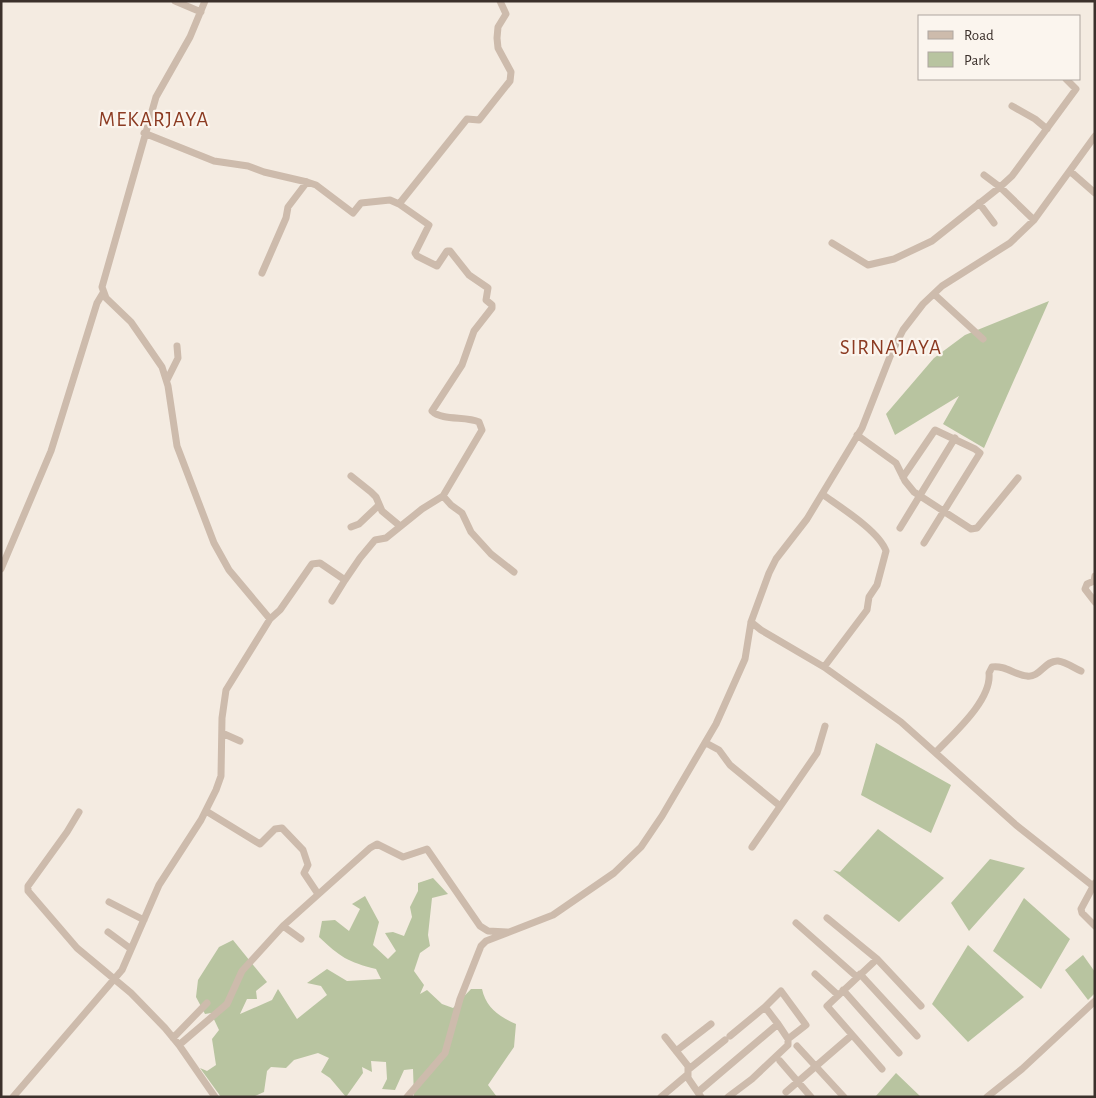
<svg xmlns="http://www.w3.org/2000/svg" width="1096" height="1098" font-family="'Alegreya Sans',sans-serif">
	<rect width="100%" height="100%" fill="#f4ebe1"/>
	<path fill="#b8c4a0" d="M1049,301l-65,147 -41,-24 16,-28 -64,39 -9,-21 48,-56 31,-23z
		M876,743l75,42 -20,48 -70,-38z
		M878,829l66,49 -45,44 -66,-52 7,2z
		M990,859l35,9 -56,63 -18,-28z
		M433,878l15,16 -16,4 -4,37 2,11 -10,7 -6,18 10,14 -4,9 7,-4 15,14 11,4 18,-19h11c4,19 18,28 34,35l-2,23 -26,38 9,12h-83l-1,-28 -9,1 -9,20 -13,-1 5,-10 -1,-17 -15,-1 1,11 -10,-5 1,6 -17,24 -16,-19 -9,-6 8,-14 -11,-5 -24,7 -8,8 -15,-1 -4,4 -3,21 -11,5h-32l-21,-29 7,3 9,-6 -4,-26 7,-9 -8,-17 -6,1 -9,-17 2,-17 21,-33 14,-7 34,42 -11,9 1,8h-10l-7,15 32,-14 6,-11 19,30 30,-24 -6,-9 -14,-3 20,-14 20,12 34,-2 -5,-10c-28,-7 -36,-12 -57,-32l3,-16 13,-1 14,11 11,-22 -8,-5 13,-8 14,26 -6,23 15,14 8,-8 -11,-18 8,-1 11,4 8,-19 -2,-10 8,-16v-8z
		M1024,898l46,41 -29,50 -48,-38z
		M968,945l56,52 -56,45 -36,-38z
		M1083,955l12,17v21l-7,7 -23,-30z
		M896,1073l25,24h-46z"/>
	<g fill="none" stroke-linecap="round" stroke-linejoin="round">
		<path stroke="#cdbbac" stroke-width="7" d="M175,1l26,11
			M1012,106l23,13 12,10
			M144,133l70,28 34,5 16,6 43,10 9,3 37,28 8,-10 29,-3 9,4 68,-85 12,1 31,-39 1,-9 -13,-24 -1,-10 1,-11 8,-13 -6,-13
			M1071,172l24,21
			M984,175l16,12 12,-11 64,-87 -10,-10
			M979,203l15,20
			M832,243l36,22 26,-6 38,-18 68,-54 34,33
			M262,273l24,-55 2,-11 19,-25
			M934,294l49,45
			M167,380l11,-22 -1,-12
			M857,435l39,28 9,18 9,11 57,37 6,-1 41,-50
			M351,476l20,16 5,5 6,14 18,15
			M903,477l32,-47 40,19 5,4 -56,90
			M822,494c18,13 57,37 64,57l-9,34 -8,12 -2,13 -43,57
			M443,496l8,9 11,8 9,19 20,22 23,18
			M351,527l8,-3 20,-19
			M900,528l55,-90
			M1,569l50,-118 46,-148 6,-10
			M1095,576l-1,5 -7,3 -2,5 10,13
			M332,601l13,-21
			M270,619l10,-9 32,-46 8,-1 25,17 15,-22 15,-18 11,-2 36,-29 21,-13 39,-66 -3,-8c-13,-6 -37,-1 -47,-11l30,-46 12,-34 18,-23v-3l-6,-5 2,-12 -19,-13 -19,-24h-3l-10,15 -20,-10 -2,-3 14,-28 -30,-21
			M751,622l10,8 63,37 77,55 115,103 77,61
			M222,733l18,8
			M706,743l13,7 11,15 50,41
			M936,752c18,-19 56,-52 53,-79l3,-6c13,-2 23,8 35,9 13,2 18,-16 31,-15 8,1 16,7 23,10
			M206,811l54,33 15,-15 7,-1 21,22 5,15 -4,8 14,21
			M79,812l-12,20 -39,54v5l49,57 54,45 34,35 14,17 36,52
			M752,847l65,-94 8,-27
			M1095,883l-14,26 1,4 13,13
			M109,902l35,18
			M827,918l50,41 44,47
			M796,923l61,54
			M108,932l23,17
			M301,939l-18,-13 87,-78 7,-4 26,13 24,-8 53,77 8,5 19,1
			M877,959l-50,47 55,63
			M815,974l23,21
			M860,974l57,62
			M843,990l56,63
			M765,1007l16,-16 25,34 -18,14
			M730,1036l35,-29 13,17
			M665,1037l23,29v12l13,19
			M173,1038l34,-35
			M179,1045l48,-41 15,-33 41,-45
			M797,1046l47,51
			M676,1051l35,-27
			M780,1061l31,36
			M689,1069l36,-29
			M698,1092l80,-68 10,15v6l-36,34 -24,18
			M786,1092l66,-57
			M13,1097l109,-127 37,-85 42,-65 15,-30 5,-14 1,-58 4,-28 44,-71 -41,-49 -15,-27 -37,-97 -9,-60 -6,-19 -31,-45 -25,-24 -4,-11 54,-190 34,-60 15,-36
			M407,1097l38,-44 15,-54 21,-53 5,-5 67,-26 61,-42 27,-26 21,-31 54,-92 29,-65 6,-37 18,-49 7,-14 31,-40 55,-91 29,-74 12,-24 20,-26 19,-18 68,-43 24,-23 61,-84
			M661,1097l26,-22
			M987,1097l35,-28 73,-68"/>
	</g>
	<g text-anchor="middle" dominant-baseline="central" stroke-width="4.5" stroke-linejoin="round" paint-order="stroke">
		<g font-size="21" letter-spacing="1" fill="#8c3b22" stroke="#fbf5ee">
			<text x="154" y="119">MEKARJAYA</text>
			<text x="891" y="347">SIRNAJAYA</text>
		</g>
	</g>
	<rect width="1096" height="1098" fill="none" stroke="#3b302b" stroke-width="5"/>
	<rect x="918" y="15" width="162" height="65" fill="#fbf5ee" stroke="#aea6a0"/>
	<rect x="928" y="31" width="25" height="8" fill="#cdbbac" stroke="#aea6a0"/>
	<text x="964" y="40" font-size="15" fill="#3b302b">Road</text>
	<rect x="928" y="52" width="25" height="15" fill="#b8c4a0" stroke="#aea6a0"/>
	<text x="964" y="65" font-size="15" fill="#3b302b">Park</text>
</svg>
